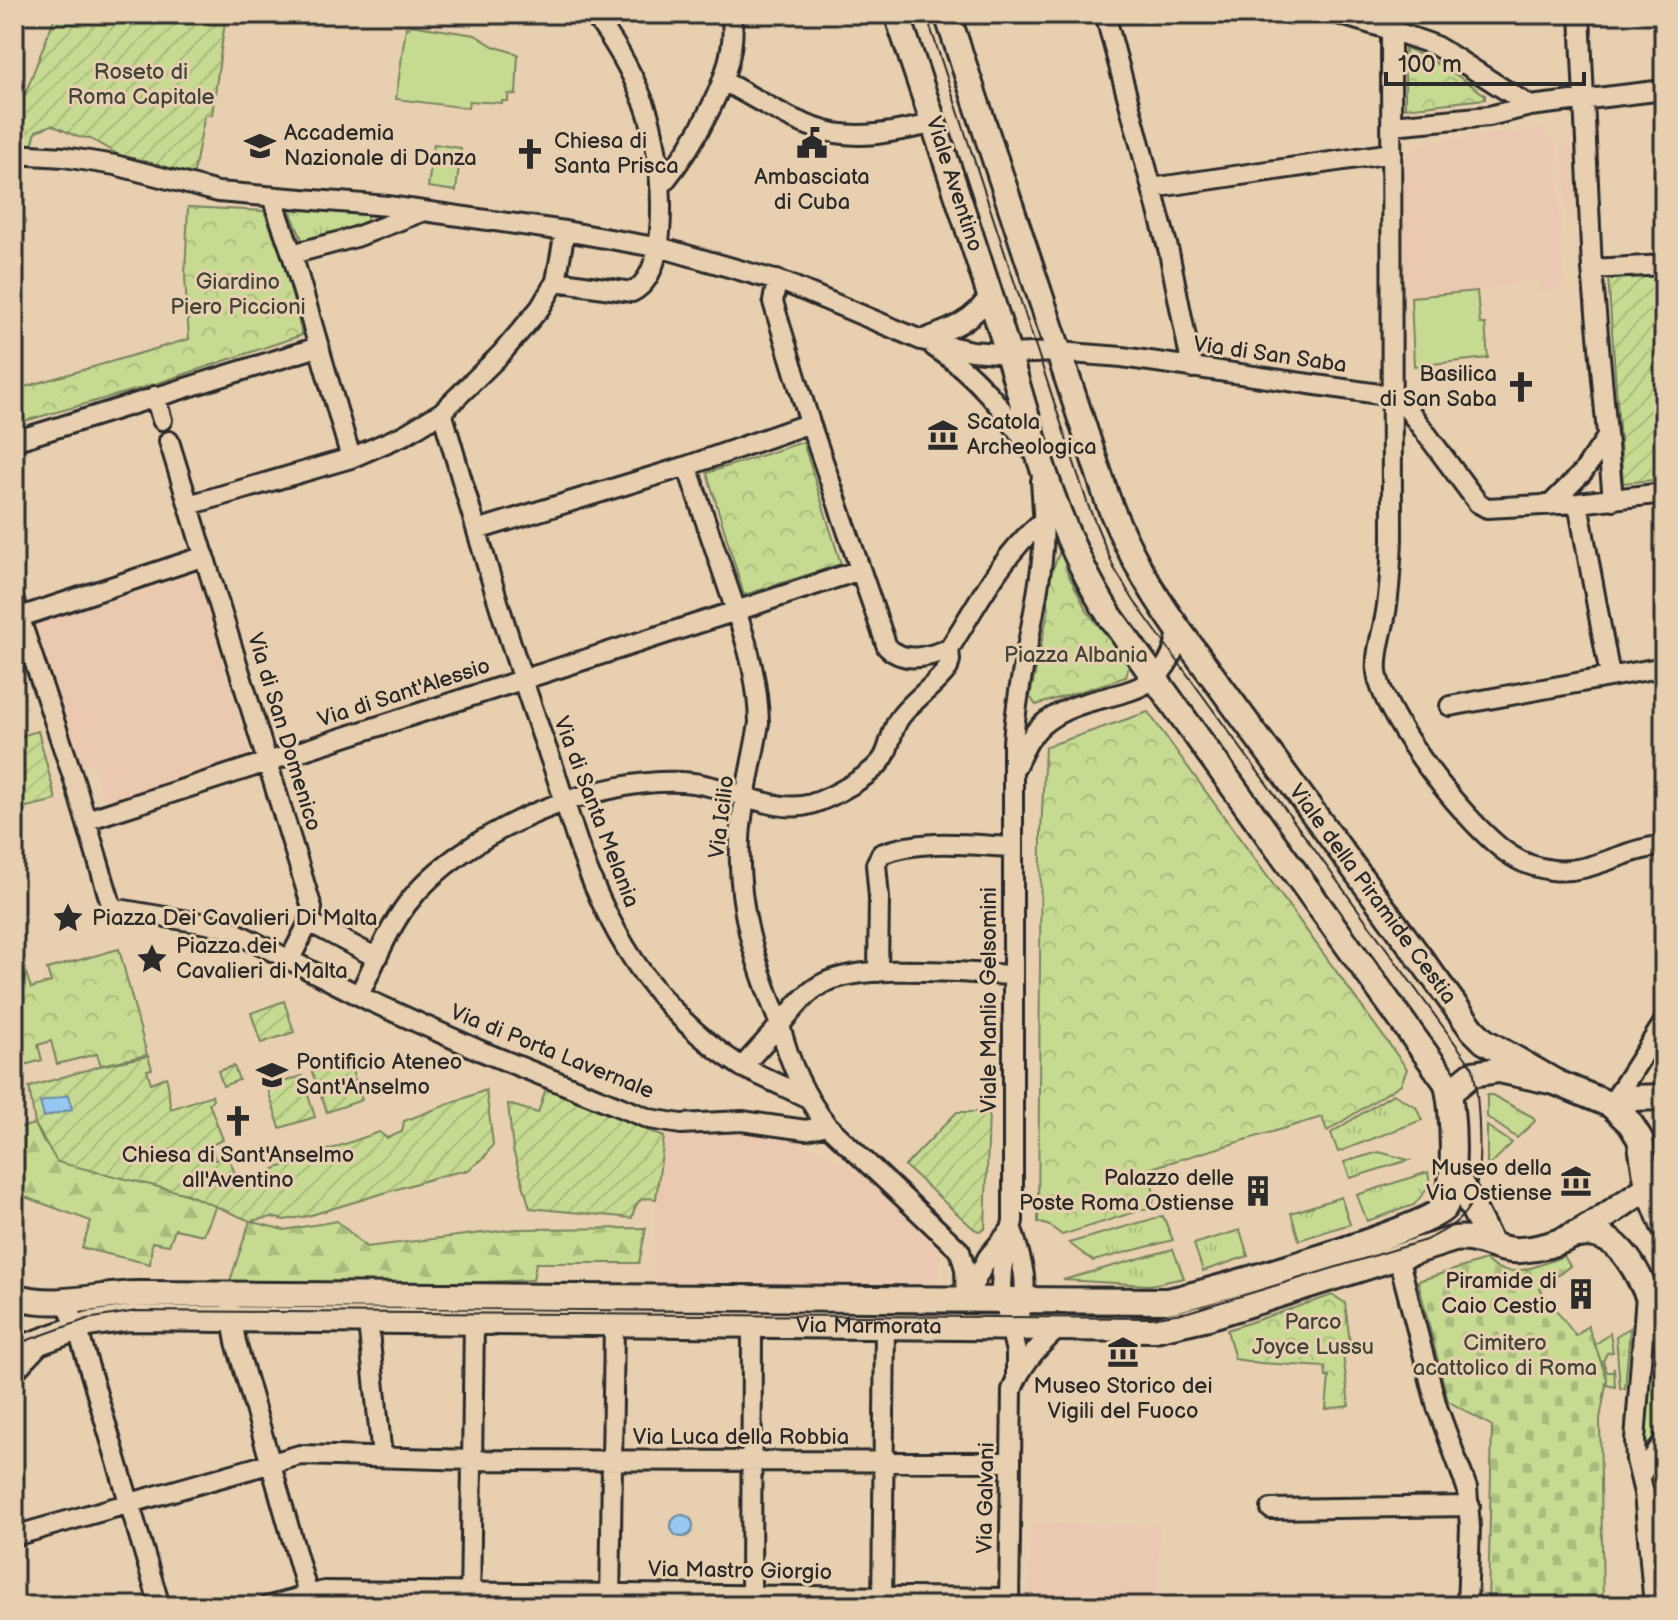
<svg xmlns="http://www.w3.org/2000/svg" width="1678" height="1620" font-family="'Balsamiq Sans',sans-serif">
	<defs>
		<pattern id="grass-tufts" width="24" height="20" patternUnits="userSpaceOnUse" patternTransform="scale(2)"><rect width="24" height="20" fill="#c6db91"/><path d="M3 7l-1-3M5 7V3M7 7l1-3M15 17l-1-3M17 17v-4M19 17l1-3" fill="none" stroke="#aabc7d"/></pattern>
		<pattern id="forest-firs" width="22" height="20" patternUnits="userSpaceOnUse" patternTransform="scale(2)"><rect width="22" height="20" fill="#c6db91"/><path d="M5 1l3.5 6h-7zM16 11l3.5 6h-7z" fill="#aabc7d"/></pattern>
		<pattern id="cemetery-stones" width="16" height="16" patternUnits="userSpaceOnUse" patternTransform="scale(2)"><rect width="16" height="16" fill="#c6db91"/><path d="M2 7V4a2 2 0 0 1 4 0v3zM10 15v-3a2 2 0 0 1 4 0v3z" fill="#aabc7d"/></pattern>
		<pattern id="park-crowns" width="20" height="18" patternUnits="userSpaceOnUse" patternTransform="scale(2)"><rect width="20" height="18" fill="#c6db91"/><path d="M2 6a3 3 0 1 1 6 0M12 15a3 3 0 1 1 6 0" fill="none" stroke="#aabc7d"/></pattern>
		<pattern id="garden-furrows" width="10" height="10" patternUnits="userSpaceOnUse" patternTransform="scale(2)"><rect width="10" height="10" fill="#c6db91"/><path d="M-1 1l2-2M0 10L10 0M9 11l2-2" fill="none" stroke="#aabc7d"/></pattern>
	</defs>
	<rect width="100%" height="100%" fill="#e7cfaf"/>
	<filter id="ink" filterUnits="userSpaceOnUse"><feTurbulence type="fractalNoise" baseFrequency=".0125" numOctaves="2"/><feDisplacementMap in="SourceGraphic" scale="16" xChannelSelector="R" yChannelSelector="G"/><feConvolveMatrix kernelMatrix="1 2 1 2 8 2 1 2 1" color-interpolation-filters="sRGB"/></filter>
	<g filter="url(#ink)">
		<path fill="#ebc8b0" d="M1542,128l14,15 5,119 5,25 -25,4 -3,-12 -50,10 -83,7 -2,-132 8,-14 15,-7z
			M1572,146l4,73 -9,1 -3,-73z
			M196,575l55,182 -145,46 -13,-40 -14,4 -46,-142z
			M743,1128l52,12 52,27 92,74 -1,44 -283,-1 1,-83 8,-64h13l8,-4z
			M1031,1524l128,2 -2,75 109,-1v6h-236z"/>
		<path fill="url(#grass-tufts)" stroke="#78835e" stroke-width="2" d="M288,206l78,6 2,10 -65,20z
			M1393,1094l23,13 6,13 -84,32 -7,-19z
			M1487,1095h5l41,22 2,4 -18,17 -30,-21z
			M1487,1126l25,17 -23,23 -2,-3z
			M1379,1152l30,8 -59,18 -6,-16z
			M1428,1172l2,13 -16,20 -47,16 -10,-26z
			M1341,1197l9,27 -51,16 -8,-27z
			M1163,1216l10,24 -80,21 -24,-18z
			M1240,1230l8,26 -45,15 -9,-27z
			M1173,1249l11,29 -34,7 -87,-5z
			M1630,1328l-5,61 -5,-1 -4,-52z
			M1610,1333l3,19 -6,1 -4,8 4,11h6l1,-5 1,20 -9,-2 1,-6 -12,-34z
			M1650,1362l14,31v31l-19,24 -2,-1z"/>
		<path fill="url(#forest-firs)" stroke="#78835e" stroke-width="2" d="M35,1124l9,19 172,62 -12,30 -29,-6 -6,16 -17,-3 -2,22 -68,-16 9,-27 -77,-28v-64z
			M250,1221l34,9 53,-9 29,26 150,-18 130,-1 -7,35h-103l-3,17 -179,7h-126z"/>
		<path fill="url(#cemetery-stones)" stroke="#78835e" stroke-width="2" d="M1564,1256l6,10 -30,23 36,47 12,-10 19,53 -7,40 3,187h-115l4,-180 -44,-25 -30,-120 68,-21c21,23 54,4 78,-4z"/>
		<path fill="url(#park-crowns)" stroke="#78835e" stroke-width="2" d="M1405,48c30,12 54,28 80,47v4l-80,9z
			M188,207l76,4 20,52 18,72 -153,51 -135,38v-34l175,-51 -4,-63z
			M803,442l38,122 -97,31 -37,-122z
			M1060,551l10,14 -4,5 21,41 42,53 -3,13 -90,28 -6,-8 19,-90 -7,-11z
			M1148,712l259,357 -6,15 -74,47 -5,-14 -174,52 7,28 -4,10 -89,28 -12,-9 -12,-4 3,-389 4,-86z
			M119,949l28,106 -46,10 -4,-11 -40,10 -6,-23 -13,4 4,15 -28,8v-92l12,-3 5,15 20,-6 -4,-13z
			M1333,1295l12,8 5,40 -8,1 7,62 -23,3 3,-32h-3l-1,-10 -65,-4 -25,-4 -8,-29z
			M332,1604h128l-127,2z"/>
		<path fill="url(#garden-furrows)" stroke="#78835e" stroke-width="2" d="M56,14h170l-14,101 -7,-1 -12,63 -65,-17 -39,-22 -11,-1 -26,-12 -16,6 -5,19 -17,-3v-24z
			M1661,273l3,62v144l-41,4 -15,-207z
			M38,731l18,69 -42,10v-72z
			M284,1001l10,31 -33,11 -10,-30z
			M148,1056l4,13 -5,1 4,13 15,-6c4,11 2,21 5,32l41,-14 1,5 -4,3 14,37 -12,5 4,15 13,-4 10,25 9,-2 14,8 9,-5 3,-12 4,-2 102,-36 8,6 15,-6 2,-11 82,-31 7,54 -9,14 -16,12 -28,6 -132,40 -24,4 -12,-3 -22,4 -63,-27 -130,-32 -22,-38 -6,-37 71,-21z
			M348,1059l14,41 -35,12 -15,-40z
			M234,1066l5,14 -16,6 -5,-15z
			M302,1076l13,41 -35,11 -13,-41z
			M546,1088l118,49 -8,62c-16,-3 -21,3 -24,19l-102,-10 -17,-58 -5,-46 30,9z
			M957,1112h32l-4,117 -6,2 -5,-2 -69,-63z"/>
		<path fill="#c6db91" stroke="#78835e" stroke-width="2" d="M410,25l65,10 18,11 25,8 -2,41 -8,-1v7h-6v2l-33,-2 -1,7 -72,-9 10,-72 3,1z
			M434,144l27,4 -5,43 -28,-4z
			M1477,291l3,33h5l3,34 -74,8 -3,-69z"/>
		<path fill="#96c8f2" stroke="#6b89a2" stroke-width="2" d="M68,1095l4,14 -28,8 -4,-15z
			M671 1526a11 11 0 1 1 22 0a11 11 0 1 1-22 0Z"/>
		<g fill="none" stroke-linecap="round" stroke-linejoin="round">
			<defs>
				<path id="minor" d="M1105,14l64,238 23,116
					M1338,14l53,16
					M1580,14l12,255 21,231
					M723,81c35,18 73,45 112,52 33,6 66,-3 98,-9
					M1530,106l-79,-51 -17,-10 -43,-15 1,509c-1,25 -2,49 -6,73 -3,20 -11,40 -9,60 6,47 95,160 135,184 12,8 26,12 40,14 39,5 74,-23 112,-24
					M1392,125l97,-9 41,-10 134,-16
					M14,154l50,3 51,8 103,27 170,14 177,25 101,18 122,35 133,56 51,11 36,3 50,-2 64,5 264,38 11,4 10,9 71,95 9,5 91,-5 86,-10
					M660,187c33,-40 82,-120 71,-173
					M1152,188l240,-35
					M272,197l20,57 59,204
					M292,254l64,-17 65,-25
					M1592,269l72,-4
					M777,280l-4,22 37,121
					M556,281l76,11c45,-22 28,-149 13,-187 -13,-32 -30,-64 -52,-91
					M921,340c28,-10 54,-19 69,-46
					M934,347c41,26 70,63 97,103
					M155,396l7,24
					M442,412c35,119 68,238 111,354 10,29 18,58 28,86 32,90 80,163 161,215
					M14,441l304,-94
					M169,441l143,467 -3,14
					M1578,503l32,173
					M189,505l162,-47 53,-23 38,-23 59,-58 39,-46 16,-27 9,-50
					M1550,505l33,-33 24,-35
					M477,530l210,-64
					M860,570l-124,41 -49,-145 123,-43 77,224c18,17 41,10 62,2
					M14,601l60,179 38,128 113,19 145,74 111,50 169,68 31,5 61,-3 64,9 21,-5
					M20,617l185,-61
					M1450,706l214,-39
					M1016,766c8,-17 15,-34 31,-45 49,-37 122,-11 131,-92
					M87,820l649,-209c13,38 22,72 23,112 -6,38 -17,77 -19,116 -3,70 15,123 40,186 12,-14 23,-30 40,-40 40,-23 143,-12 192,-10
					M290,959l19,-37 68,36
					M878,972l1,-74 -3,-34 5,-10c41,-16 89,-9 132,-7
					M359,995c15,-30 28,-64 48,-91 55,-73 195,-131 286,-121 37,4 83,32 118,21 20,-6 65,-30 74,-49 6,-13 7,-28 16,-39 14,-18 34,-30 47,-48l2,-8 -1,-11c28,-44 53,-95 95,-129
					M806,1097l-64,-30 38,-42c9,37 23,70 47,100l133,126 5,18 1,29
					M1611,1105l53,-83
					M1012,1229c8,27 19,55 8,83
					M1398,1257l39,150 30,81 3,39 -3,79
					M1646,1295l-11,145 1,20 8,33 10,113
					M966,1298l22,-41 19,-23
					M66,1303l11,24 83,279
					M230,1310l6,32 75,263
					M368,1322l14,135
					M14,1372l28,-30
					M1016,1378v-26l-15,-65 1,-18 11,-48v-478c4,-62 22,-121 29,-183 3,-26 1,-53 -1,-79
					M1640,1476l24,-35
					M1271,1509l199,-3
					M14,1536l286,-81 172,5 537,2
					M751,1603l1,-279
					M269,1606l55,-15 685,7
					M470,1606l4,-283
					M610,1606l4,-282
					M882,1606l3,-281
					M1009,1606l3,-216c8,-23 27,-45 46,-61"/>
				<g id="major">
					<path id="s1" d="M947,14l160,484c18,48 41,89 71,131l294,400 12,12 71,41"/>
					<path d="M1450,1092l22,-18 27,-4 56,12 56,23 19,18 10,16 8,48 16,40"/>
					<path d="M1611,1105l20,-7 33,-1"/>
					<path d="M1453,1169l38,75"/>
					<path d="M1579,1235c50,-9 69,65 85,99"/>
					<path d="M14,1296c42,13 81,-1 123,-2l1030,7c35,-6 263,-73 277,-93 13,-19 10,-104 2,-126l-336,-466c-57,-89 -79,-189 -110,-289 -33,-105 -68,-209 -103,-313"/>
					<path id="s2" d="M14,1351l75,-27 41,-6 1025,11 53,-12 246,-78c24,-4 43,13 66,11 59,-3 95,-46 144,-72"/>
				</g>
			</defs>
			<use href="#minor" stroke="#2b2b2b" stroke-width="24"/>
			<use href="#major" stroke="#2b2b2b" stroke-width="30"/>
			<use href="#minor" stroke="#e7cfaf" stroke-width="18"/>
			<use href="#major" stroke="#e7cfaf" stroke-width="24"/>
			<path stroke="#2b2b2b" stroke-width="2" d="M14,1345l73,-26 50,-8 1014,7 37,-6 238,-72c17,-8 34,-17 44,-35 15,-27 9,-106 3,-137l-339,-467 -20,-33 -26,-63 -162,-491"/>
		</g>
	</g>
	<defs>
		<symbol id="civic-bare" viewBox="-9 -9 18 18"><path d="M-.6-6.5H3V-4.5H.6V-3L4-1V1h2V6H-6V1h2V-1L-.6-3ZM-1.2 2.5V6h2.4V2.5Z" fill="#2b2b2b" stroke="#e7cfaf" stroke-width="2.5" paint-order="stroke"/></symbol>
		<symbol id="university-bare" viewBox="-9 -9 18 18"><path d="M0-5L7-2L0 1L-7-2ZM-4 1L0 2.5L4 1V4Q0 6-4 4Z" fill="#2b2b2b" stroke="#e7cfaf" stroke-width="2.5" paint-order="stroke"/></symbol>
		<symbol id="church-bare" viewBox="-9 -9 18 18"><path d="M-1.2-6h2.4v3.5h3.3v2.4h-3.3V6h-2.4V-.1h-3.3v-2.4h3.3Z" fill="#2b2b2b" stroke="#e7cfaf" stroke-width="2.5" paint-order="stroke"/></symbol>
		<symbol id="museum-bare" viewBox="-9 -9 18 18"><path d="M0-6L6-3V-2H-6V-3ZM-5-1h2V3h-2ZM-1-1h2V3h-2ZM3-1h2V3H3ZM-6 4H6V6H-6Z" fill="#2b2b2b" stroke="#e7cfaf" stroke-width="2.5" paint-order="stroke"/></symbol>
		<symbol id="sight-bare" viewBox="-9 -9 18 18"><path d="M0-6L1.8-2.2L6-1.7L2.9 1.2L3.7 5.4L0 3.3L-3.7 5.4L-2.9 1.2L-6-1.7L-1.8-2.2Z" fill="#2b2b2b" stroke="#e7cfaf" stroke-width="2.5" paint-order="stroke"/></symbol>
		<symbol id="building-bare" viewBox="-9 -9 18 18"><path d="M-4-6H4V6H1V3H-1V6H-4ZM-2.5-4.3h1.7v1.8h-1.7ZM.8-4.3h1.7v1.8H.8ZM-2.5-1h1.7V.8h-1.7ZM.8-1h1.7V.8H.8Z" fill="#2b2b2b" stroke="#e7cfaf" stroke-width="2.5" paint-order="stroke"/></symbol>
	</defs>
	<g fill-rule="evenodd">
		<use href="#civic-bare" x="790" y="121" width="44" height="44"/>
		<use href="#university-bare" x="238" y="124" width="44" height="44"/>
		<use href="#church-bare" x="508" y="132" width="44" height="44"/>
		<use href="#church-bare" x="1499" y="365" width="44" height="44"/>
		<use href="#museum-bare" x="921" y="413" width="44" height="44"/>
		<use href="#sight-bare" x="46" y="896" width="44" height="44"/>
		<use href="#sight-bare" x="130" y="937" width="44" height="44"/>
		<use href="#university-bare" x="250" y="1053" width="44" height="44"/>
		<use href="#church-bare" x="216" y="1099" width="44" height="44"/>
		<use href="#museum-bare" x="1554" y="1159" width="44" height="44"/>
		<use href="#building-bare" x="1236" y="1169" width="44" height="44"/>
		<use href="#building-bare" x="1559" y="1272" width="44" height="44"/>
		<use href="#museum-bare" x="1101" y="1330" width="44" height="44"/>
	</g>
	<g text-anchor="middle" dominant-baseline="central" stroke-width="6" stroke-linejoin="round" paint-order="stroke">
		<g font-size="22" fill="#42453a" stroke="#e7cfaf">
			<text x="141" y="72">Roseto di<tspan x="141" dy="25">Roma Capitale</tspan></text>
			<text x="238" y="282">Giardino<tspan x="238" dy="25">Piero Piccioni</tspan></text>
			<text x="1076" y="655">Piazza Albania</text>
			<text x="1313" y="1322">Parco<tspan x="1313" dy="25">Joyce Lussu</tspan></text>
			<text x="1505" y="1343">Cimitero<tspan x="1505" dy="25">acattolico di Roma</tspan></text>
		</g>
		<g font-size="22" fill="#2b2b2b" stroke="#e7cfaf" text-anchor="start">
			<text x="284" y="133">Accademia<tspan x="284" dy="25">Nazionale di Danza</tspan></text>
			<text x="554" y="141">Chiesa di<tspan x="554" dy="25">Santa Prisca</tspan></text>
			<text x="812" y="177" text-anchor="middle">Ambasciata<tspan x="812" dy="25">di Cuba</tspan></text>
			<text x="1497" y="374" text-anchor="end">Basilica<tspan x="1497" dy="25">di San Saba</tspan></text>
			<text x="967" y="422">Scatola<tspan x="967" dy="25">Archeologica</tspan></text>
			<text x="92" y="918">Piazza Dei Cavalieri Di Malta</text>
			<text x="176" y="946">Piazza dei<tspan x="176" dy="25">Cavalieri di Malta</tspan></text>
			<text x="296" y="1062">Pontificio Ateneo<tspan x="296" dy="25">Sant'Anselmo</tspan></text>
			<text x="238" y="1155" text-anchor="middle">Chiesa di Sant'Anselmo<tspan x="238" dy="25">all'Aventino</tspan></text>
			<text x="1552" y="1168" text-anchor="end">Museo della<tspan x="1552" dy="25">Via Ostiense</tspan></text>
			<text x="1234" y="1178" text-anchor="end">Palazzo delle<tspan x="1234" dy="25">Poste Roma Ostiense</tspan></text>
			<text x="1557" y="1281" text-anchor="end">Piramide di<tspan x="1557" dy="25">Caio Cestio</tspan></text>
			<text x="1123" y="1386" text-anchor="middle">Museo Storico dei<tspan x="1123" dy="25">Vigili del Fuoco</tspan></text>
		</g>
		<g font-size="22" fill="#2b2b2b" stroke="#e7cfaf">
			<text transform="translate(954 184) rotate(72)">Viale Aventino</text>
			<text transform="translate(1270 355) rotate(8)">Via di San Saba</text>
			<text transform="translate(404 693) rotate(-18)">Via di Sant'Alessio</text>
			<text transform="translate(284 732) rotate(73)">Via di San Domenico</text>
			<text transform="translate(596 812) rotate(69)">Via di Santa Melania</text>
			<text transform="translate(722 817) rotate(-83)">Via Icilio</text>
			<text stroke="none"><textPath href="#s1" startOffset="988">Viale della Piramide Cestia</textPath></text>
			<text transform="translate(989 1000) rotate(-90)">Viale Manlio Gelsomini</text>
			<text transform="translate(552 1052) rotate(22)">Via di Porta Lavernale</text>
			<text stroke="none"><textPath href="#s2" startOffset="860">Via Marmorata</textPath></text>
			<text x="741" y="1437">Via Luca della Robbia</text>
			<text transform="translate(986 1498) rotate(-89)">Via Galvani</text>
			<text transform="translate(740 1571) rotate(1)">Via Mastro Giorgio</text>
		</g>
	</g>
	<rect width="1678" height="1620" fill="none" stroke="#e7cfaf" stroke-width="48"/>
	<rect x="24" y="24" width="1630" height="1572" fill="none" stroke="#2b2b2b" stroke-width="3" filter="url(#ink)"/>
	<path d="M1386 72v12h198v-12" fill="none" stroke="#2b2b2b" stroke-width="4"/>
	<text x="1398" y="72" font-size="24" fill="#2b2b2b" stroke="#e7cfaf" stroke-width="6" paint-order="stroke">100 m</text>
</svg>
